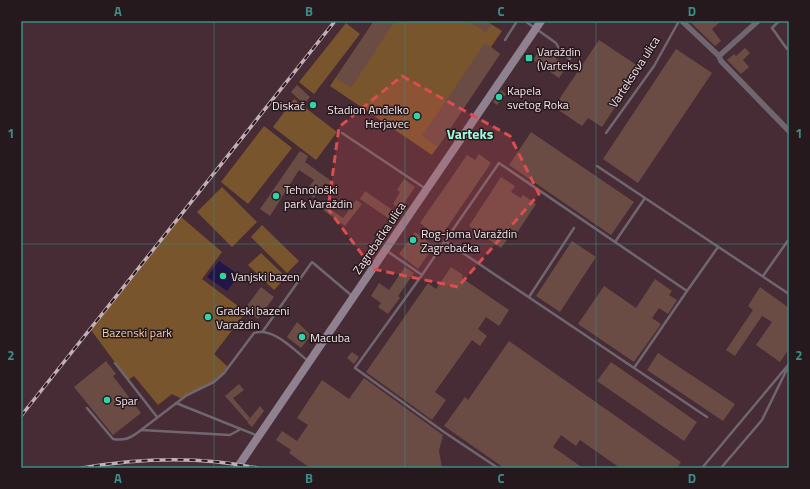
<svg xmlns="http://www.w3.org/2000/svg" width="810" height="489" font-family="'Titillium Web',sans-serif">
	<rect width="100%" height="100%" fill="#472c35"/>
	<path fill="#79552d" d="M374,21h112l16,10 -11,16 9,7 -68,101 -102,-69z
		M346,23l14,11 -46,60 -15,-12z
		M294,99l43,33 -21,28 -43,-33z
		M264,126l28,22 -44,56 -27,-22z
		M222,187l35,35 -25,25 -35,-35z
		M180,216l42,36 -20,27 44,33 -32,42 14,13 -14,15 -32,17 -10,-5 -14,11 -24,-29 -6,4 -37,-50z
		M262,225l37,36 -12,12 -36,-36z
		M261,253l25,24 -12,13 -26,-25z"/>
	<path fill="#22154a" d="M219,261l20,14 -12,16 -20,-14z"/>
	<path fill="#6a4c45" d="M374,21h21l-44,67 -15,-10z
		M468,21h18l5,4 -5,7z
		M689,21h32l-9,8 9,12 -6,5z
		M599,40l42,28 -39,59 -14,-9 -6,8 -28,-19z
		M485,43l15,11 -62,93 -16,-11z
		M541,48l26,18 -8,12 -26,-18z
		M745,48l5,5 -7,7 6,7 -8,7 -14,-14 7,-6 2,2z
		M676,49l36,24 -74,110 -35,-24z
		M297,85l13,12 -6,7 -13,-12z
		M501,90l5,4 -9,11 -4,-3z
		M531,132l103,70 -23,33 -102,-70z
		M300,151l8,5 -3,6 29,21 -3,4 -6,-4 -11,15 -8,-7 8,-11 -15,-10 -29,46 -10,-7z
		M479,154l12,9 -51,75 -20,-15 47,-68 8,5z
		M501,177l14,9 -4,6 10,6 2,-3 13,9 -21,32 -4,-2 -10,14 -32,-22z
		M404,179l11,8 -15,22 -7,-5 7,-12 -3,-2z
		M365,191l29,20 -6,7 -28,-19z
		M356,200l6,4 -17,22 -22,-16 3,-4 17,12z
		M415,232l19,14 -16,23 -19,-15z
		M572,241l24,16 -36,55 -24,-16z
		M405,267l9,6 -16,23 2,2 -12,16 -10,-7 3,-4 -10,-7 8,-13 10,7z
		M451,267l12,8 -1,3 47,32 -10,16 -13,-9 -8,12 9,7 -7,10 -8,-6 -37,52 11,8 -14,20 -66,-48 62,-89 8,6z
		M655,279l17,12 -3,4 8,5 -9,14 -9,-6 -7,10 9,6 -27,38 -56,-38 26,-38 32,22z
		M261,287l13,10 -16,22 -5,-4 1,-2 -8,-6z
		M760,287l29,21v41l-9,13 -24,-17 16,-23 -10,-6 -27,40 -9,-6 27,-40 -5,-4z
		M297,322l14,13 -10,13 -14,-11z
		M509,341l172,121 -4,6h-57l-40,-28 -4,6 -15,-11 -8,12 30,21h-79l-60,-42 21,-29 3,3z
		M352,352l7,5 -5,7 -7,-6z
		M658,353l77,51 -12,17 -76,-51z
		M106,361l10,13 -3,2 28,37 -28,22 -39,-48z
		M611,362l86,60 -13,19 -87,-60z
		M364,378l79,57 -4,16 3,17h-132l-21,-15 2,-3 -15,-10 6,-9 15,10 11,-16 -11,-7 25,-38 27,19z
		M239,384l5,6 -11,8 17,20 -3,3 -22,-25z
		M260,406l4,5 -12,16 -5,-5z"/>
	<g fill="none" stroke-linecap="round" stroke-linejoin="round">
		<path stroke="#706670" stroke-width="2.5" d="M525,21l31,22 5,9 9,7
			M779,21l-7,7 15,21
			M505,40l12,-19
			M342,133l84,56
			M606,133l48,-67 25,-45
			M597,166l192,128
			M445,241l54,-78 188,128 -53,77
			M615,242l30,-44
			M387,251l35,24 -67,93 89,64 54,36
			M422,275l23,-34 262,176
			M763,276l26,-37
			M687,291l31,-44
			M529,297l45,-69
			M263,331l49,-69 39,33
			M115,363l42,54
			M176,403l82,33
			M87,408l26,31c12,2 18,-1 28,-9
			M239,430l-9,5 -89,-5 46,-35 27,-13 10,-9 30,-40c19,-6 39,16 53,27
			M702,468l87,-104
			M721,468l41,-48 25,-51"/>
		<path stroke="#706670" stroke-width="5.5" d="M682,21l37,35 39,-35
			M719,56l2,5 68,70"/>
		<path stroke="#908191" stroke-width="8" d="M237,468l304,-447"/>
		<defs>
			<path id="rail" d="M21,416l314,-395
				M82,468c58,-10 117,-12 175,0"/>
		</defs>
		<use href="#rail" stroke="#c4afb6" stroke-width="3.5"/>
		<use href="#rail" stroke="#25191d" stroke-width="2" stroke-dasharray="6" stroke-linecap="butt"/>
	</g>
	<path fill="#dc4d4e" fill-opacity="0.2" stroke="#dc4d4e" stroke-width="3" stroke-dasharray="8 5" stroke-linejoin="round" d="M402,76l108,60 29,58 -81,93 -85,-18 -45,-60 11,-82z"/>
	<path fill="none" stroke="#3d8c86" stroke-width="1" stroke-opacity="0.55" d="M214,21v447M405,21v447M596,21v447M21,244h768"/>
	<g fill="#2fd4aa" stroke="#25191d" stroke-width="1.5">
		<rect x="525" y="54" width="8" height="8" rx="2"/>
		<circle cx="499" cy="97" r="4"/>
		<circle cx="313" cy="105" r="4"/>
		<circle cx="417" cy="116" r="4"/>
		<circle cx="276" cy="196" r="4"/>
		<circle cx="413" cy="240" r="4"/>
		<circle cx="223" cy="276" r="4"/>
		<circle cx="208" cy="317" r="4"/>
		<circle cx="302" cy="337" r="4"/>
		<circle cx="107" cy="400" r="4"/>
	</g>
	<g text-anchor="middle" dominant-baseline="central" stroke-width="3" stroke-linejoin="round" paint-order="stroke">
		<g font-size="12" fill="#f5e2e8" stroke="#25191d" text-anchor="start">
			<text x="537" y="51">Varaždin<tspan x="537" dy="14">(Varteks)</tspan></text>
			<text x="507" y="90">Kapela<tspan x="507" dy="14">svetog Roka</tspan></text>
			<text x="305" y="105" text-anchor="end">Diskač</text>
			<text x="409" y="109" text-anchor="end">Stadion Anđelko<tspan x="409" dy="14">Herjavec</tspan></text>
			<text x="284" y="189">Tehnološki<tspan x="284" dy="14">park Varaždin</tspan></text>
			<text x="421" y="233">Rog-joma Varaždin<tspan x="421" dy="14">Zagrebačka</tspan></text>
			<text x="231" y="276">Vanjski bazen</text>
			<text x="216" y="310">Gradski bazeni<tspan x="216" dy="14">Varaždin</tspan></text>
			<text x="310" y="337">Macuba</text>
			<text x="115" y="400">Spar</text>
		</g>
		<g font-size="12" fill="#f5e2e8" stroke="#25191d">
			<text transform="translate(634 72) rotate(-57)">Varteksova ulica</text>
			<text transform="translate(379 238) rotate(-56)">Zagrebačka ulica</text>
		</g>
		<g font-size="12" fill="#f6cba0" stroke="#25191d">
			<text x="137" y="332">Bazenski park</text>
		</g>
		<g font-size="14" font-weight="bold" fill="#9dfadb" stroke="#25191d">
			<text x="470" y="133">Varteks</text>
		</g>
	</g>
	<rect width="810" height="489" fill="none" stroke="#25191d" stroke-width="44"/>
	<rect x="22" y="22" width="766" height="445" fill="none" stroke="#3d8c86" stroke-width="1.5"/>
	<g font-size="13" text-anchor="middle" font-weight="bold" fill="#3d8c86">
		<text x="118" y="16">A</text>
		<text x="309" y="16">B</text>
		<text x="501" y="16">C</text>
		<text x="692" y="16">D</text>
		<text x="11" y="138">1</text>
		<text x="799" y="138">1</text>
		<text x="11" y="360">2</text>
		<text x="799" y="360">2</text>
		<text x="118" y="483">A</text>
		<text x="309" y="483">B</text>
		<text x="501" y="483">C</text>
		<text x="692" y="483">D</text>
	</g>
</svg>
